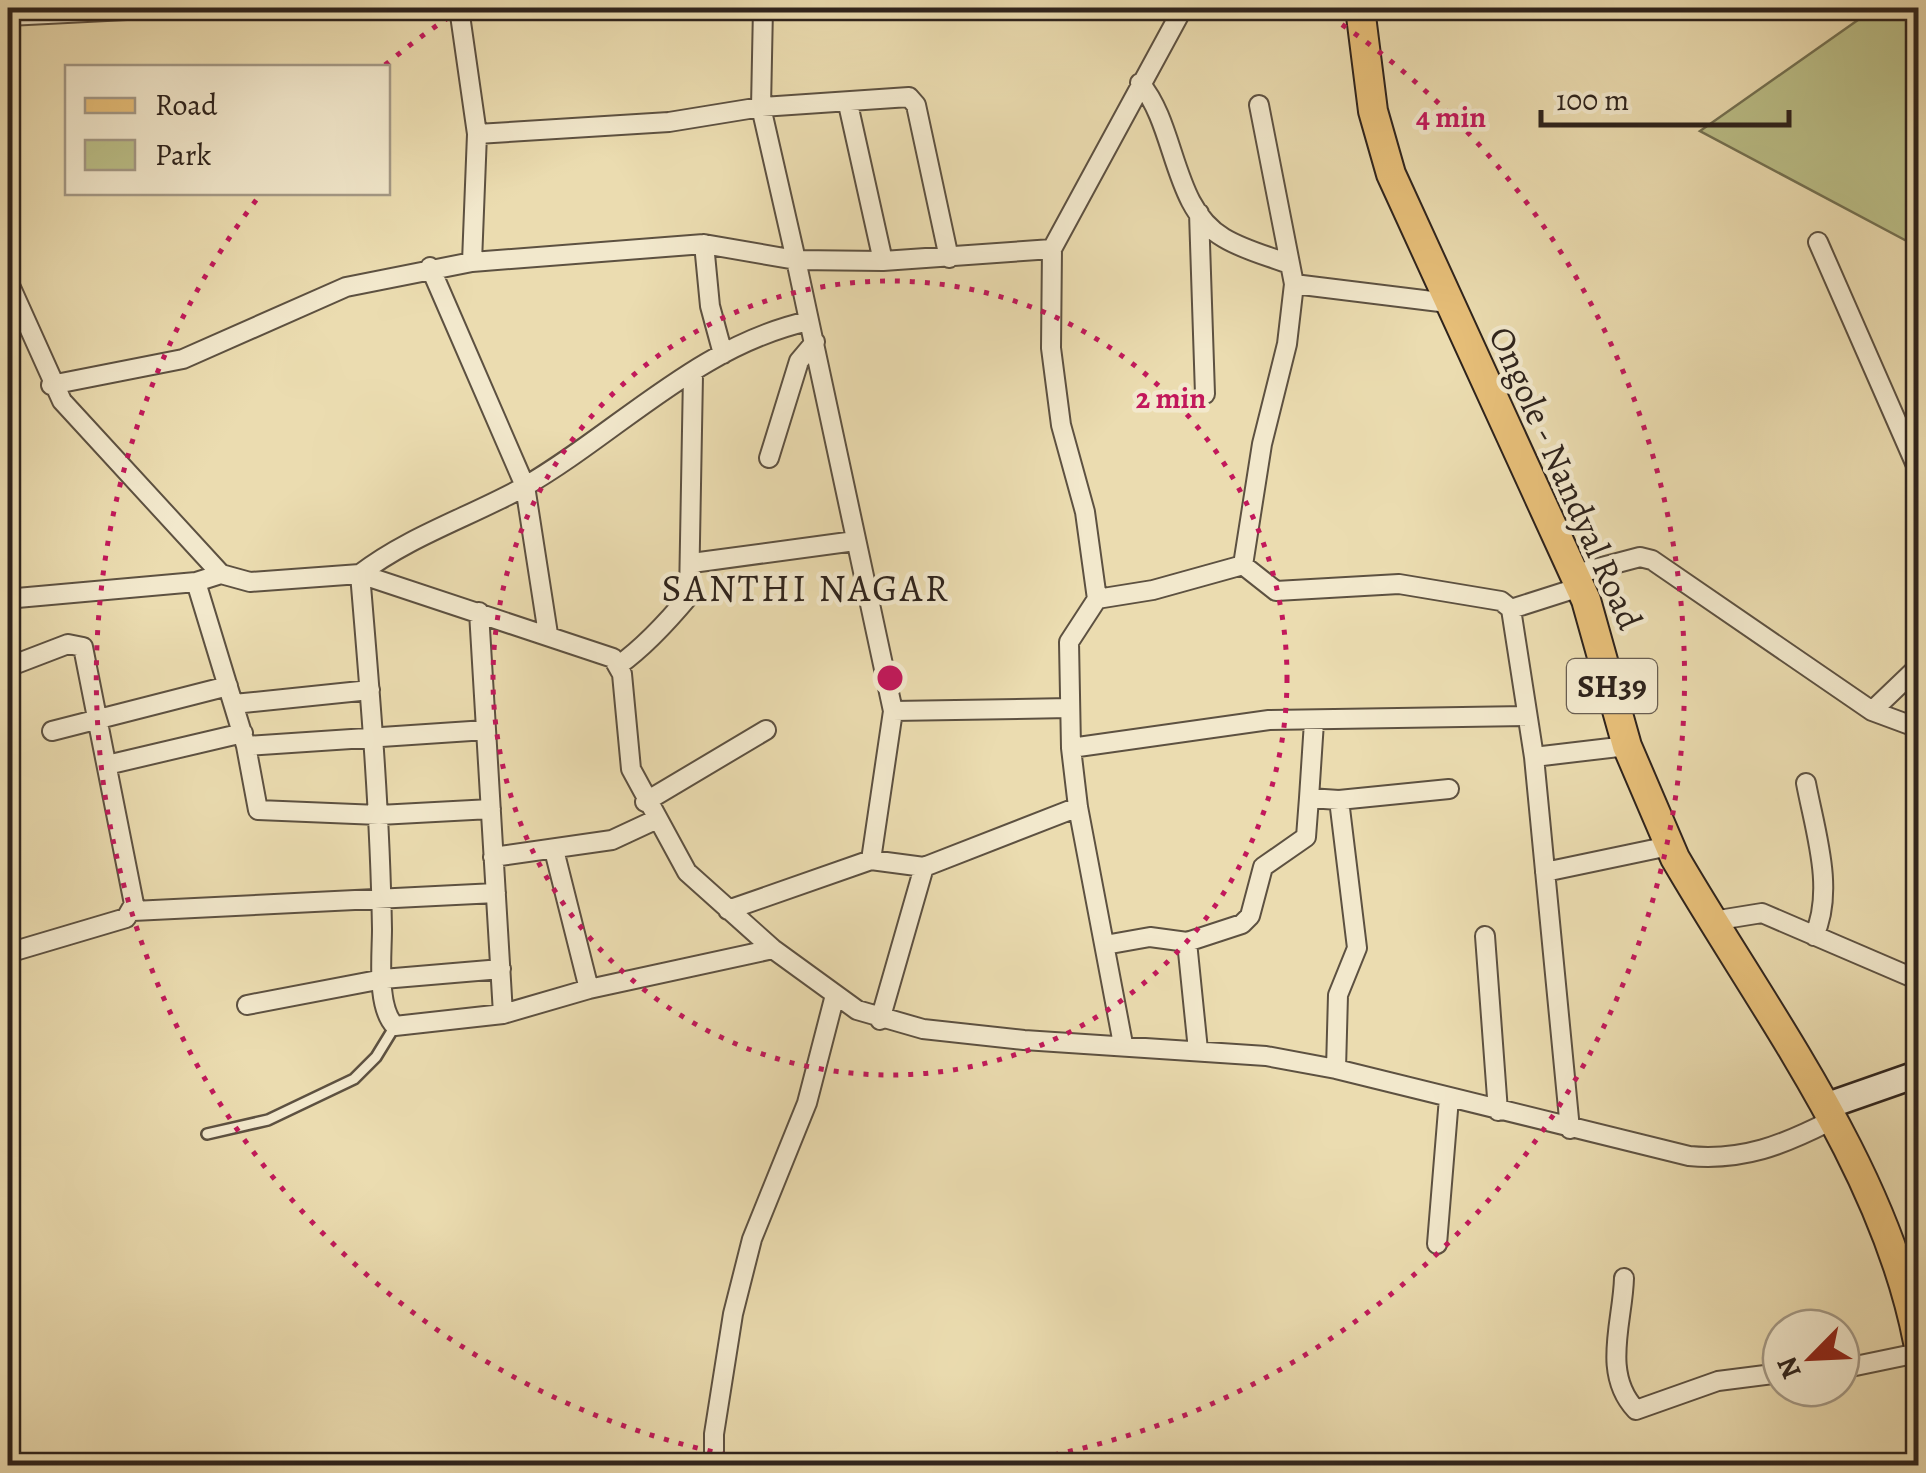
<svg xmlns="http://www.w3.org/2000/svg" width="1926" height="1473" font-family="Alegreya,serif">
	<rect width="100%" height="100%" fill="#ebdcb0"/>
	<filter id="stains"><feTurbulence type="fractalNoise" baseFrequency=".002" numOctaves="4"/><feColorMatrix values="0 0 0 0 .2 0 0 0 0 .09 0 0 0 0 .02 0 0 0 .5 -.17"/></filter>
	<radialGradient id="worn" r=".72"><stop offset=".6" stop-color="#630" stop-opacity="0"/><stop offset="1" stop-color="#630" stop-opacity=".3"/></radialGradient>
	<path fill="#bbbf88" stroke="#747152" stroke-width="2.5" d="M1875,8h43v239l-218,-116z"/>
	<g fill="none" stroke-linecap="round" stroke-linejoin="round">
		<defs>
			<path id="lane" d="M207,1134l61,-14 86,-41 22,-22 19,-31"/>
			<path id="street" d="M459,8l18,126 -5,128 232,-18 92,16 97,451 -22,149
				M763,8l-2,99 35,153 87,1 169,-12
				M8,16l158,-8
				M1140,83c37,44 32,125 84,155 20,12 44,18 65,26
				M848,104l35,157
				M1259,105l35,179 154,19
				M477,134l192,-12 92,-15 148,-10 7,8 33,153
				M1199,213l6,181
				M1818,242l100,228
				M704,244l6,62 13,48
				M8,256v8
				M430,267l95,219 23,148
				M8,281l54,120 159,173 29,8 110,-8 253,84 9,16 9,95 56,103 86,77 84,61 66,19 101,11 242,16 70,13 353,87c54,5 94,-11 141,-35
				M51,385l132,-26 163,-72 126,-25
				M769,458l30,-97 16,-19
				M692,563l163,-22
				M1243,565l33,26 123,-7 102,17 10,8 23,148 93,-11
				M1587,571l53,-14 12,3 220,151 46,17
				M221,574l-25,8 50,164 12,64 121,5 112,-6
				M17,598l179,-16
				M1097,599l56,-9 90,-25 19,-121 25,-100 7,-60
				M1511,609l69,-22
				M479,612l24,402
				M619,665c25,-18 50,-45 70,-69l4,-221
				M8,667l60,-23 15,3 51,257 -8,14 -118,35
				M234,704l136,-14
				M893,711l177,-3
				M1872,711l46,-44
				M1314,722l-5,76 30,2 18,148 -19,47 -2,74
				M52,731l176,-45
				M246,746l240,-16
				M1071,748l198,-28 257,-4
				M1534,757l36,372
				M107,765l136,-32
				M1806,783c9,48 29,107 8,153
				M1339,800l110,-11
				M645,802l121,-72
				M554,850l35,139
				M493,857l119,-17 43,-20
				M1916,859l2,18
				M1545,872l124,-26
				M728,910l143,-50 53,7
				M133,911l363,-18
				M1725,919l37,-6 156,67
				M1485,936l13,175
				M1105,945l45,-8 37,5
				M773,949l-184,40 -86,25 -108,12c-19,-19 -13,-71 -13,-97 -2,-119 -12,-237 -22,-355 48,-37 109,-57 162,-86 96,-55 176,-143 287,-167
				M247,1005l136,-26 118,-10
				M880,1020l44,-153 154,-60
				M1123,1044l-45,-237 -7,-59 -2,-106 28,-43 -12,-87 -24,-87 -10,-77 1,-99 131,-241
				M1198,1050l-11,-108 55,-18 8,-8 13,-49 43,-30 3,-39
				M1437,1244l12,-146
				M1624,1278c-1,44 -23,95 12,132l82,-29 63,-8
				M1841,1369l77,-16
				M714,1466v-32l19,-120 19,-75 55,-136 28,-108"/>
			<path id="secondary" d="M1835,1103l83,-29"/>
			<path id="primary" d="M1360,8l13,103 18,63 195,426 41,146 48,112c89,153 209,308 243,484"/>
		</defs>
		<use href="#lane" stroke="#5d5141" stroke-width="14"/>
		<use href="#street" stroke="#5d5141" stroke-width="22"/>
		<use href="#secondary" stroke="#2e231c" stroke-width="30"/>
		<use href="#primary" stroke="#2e231c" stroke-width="32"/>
		<use href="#lane" stroke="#f2e8cc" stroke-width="9"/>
		<use href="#street" stroke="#f2e8cc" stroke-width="18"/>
		<use href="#secondary" stroke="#f2e8cc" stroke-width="25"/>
		<use href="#primary" stroke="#e6be78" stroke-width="28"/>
	</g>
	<g fill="none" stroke="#c2185b" stroke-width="5" stroke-dasharray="5 10">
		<circle cx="890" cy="678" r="397"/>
		<path d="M786 1465A794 794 0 0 1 260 195M385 65A794 794 0 0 1 463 8M1317 8A794 794 0 0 1 994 1465"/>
	</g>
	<g text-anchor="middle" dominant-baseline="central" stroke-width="9" stroke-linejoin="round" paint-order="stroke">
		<rect fill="#f2e8cc" stroke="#695e51" stroke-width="2.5" x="1567" y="659" width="90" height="54" rx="8"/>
		<g font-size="32" font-weight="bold" fill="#2e231c">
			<text x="1612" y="686">SH39</text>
		</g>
		<g font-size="35" fill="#2e231c" stroke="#f2e8cc">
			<text transform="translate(1566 478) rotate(66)">Ongole - Nandyal Road</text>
		</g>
		<g font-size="38" letter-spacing="2.5" fill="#2e231c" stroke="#f2e8cc">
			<text x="806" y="588">SANTHI NAGAR</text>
		</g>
	</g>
	<circle cx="890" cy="678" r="15" fill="#c2185b" stroke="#f2e8cc" stroke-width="5"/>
	<g font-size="30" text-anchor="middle" font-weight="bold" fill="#c2185b" stroke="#f2e8cc" stroke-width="9" stroke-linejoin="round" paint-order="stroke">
		<text x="1451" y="127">4 min</text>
		<text x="1171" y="408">2 min</text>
	</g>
	<rect width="1926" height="1473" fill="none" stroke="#ebdcb0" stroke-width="40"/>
	<rect x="10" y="10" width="1906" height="1453" fill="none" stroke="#2e231c" stroke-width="5"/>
	<rect x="20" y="20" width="1886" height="1433" fill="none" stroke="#2e231c" stroke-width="2.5"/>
	<rect x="65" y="65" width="325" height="130" fill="#f2e8cc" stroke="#a49986" stroke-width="2.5"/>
	<rect x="85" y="98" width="50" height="15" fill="#e6be78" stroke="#a49986" stroke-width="2.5"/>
	<text x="155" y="115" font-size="30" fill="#2e231c">Road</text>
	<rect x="85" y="140" width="50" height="30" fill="#bbbf88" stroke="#a49986" stroke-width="2.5"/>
	<text x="155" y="165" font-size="30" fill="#2e231c">Park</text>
	<g transform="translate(1811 1358) rotate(246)"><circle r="48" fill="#f2e8cc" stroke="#a49986" stroke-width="2.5"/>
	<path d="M0-8L18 38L0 25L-18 38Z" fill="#8f2418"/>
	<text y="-15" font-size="28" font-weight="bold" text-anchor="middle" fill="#2e231c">N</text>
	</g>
	<path d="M1541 110v15h248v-15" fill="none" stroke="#2e231c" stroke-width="5"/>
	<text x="1556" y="110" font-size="30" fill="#2e231c" stroke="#f2e8cc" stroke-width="8" paint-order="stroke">100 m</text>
	<rect width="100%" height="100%" filter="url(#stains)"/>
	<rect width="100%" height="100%" fill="url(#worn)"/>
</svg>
